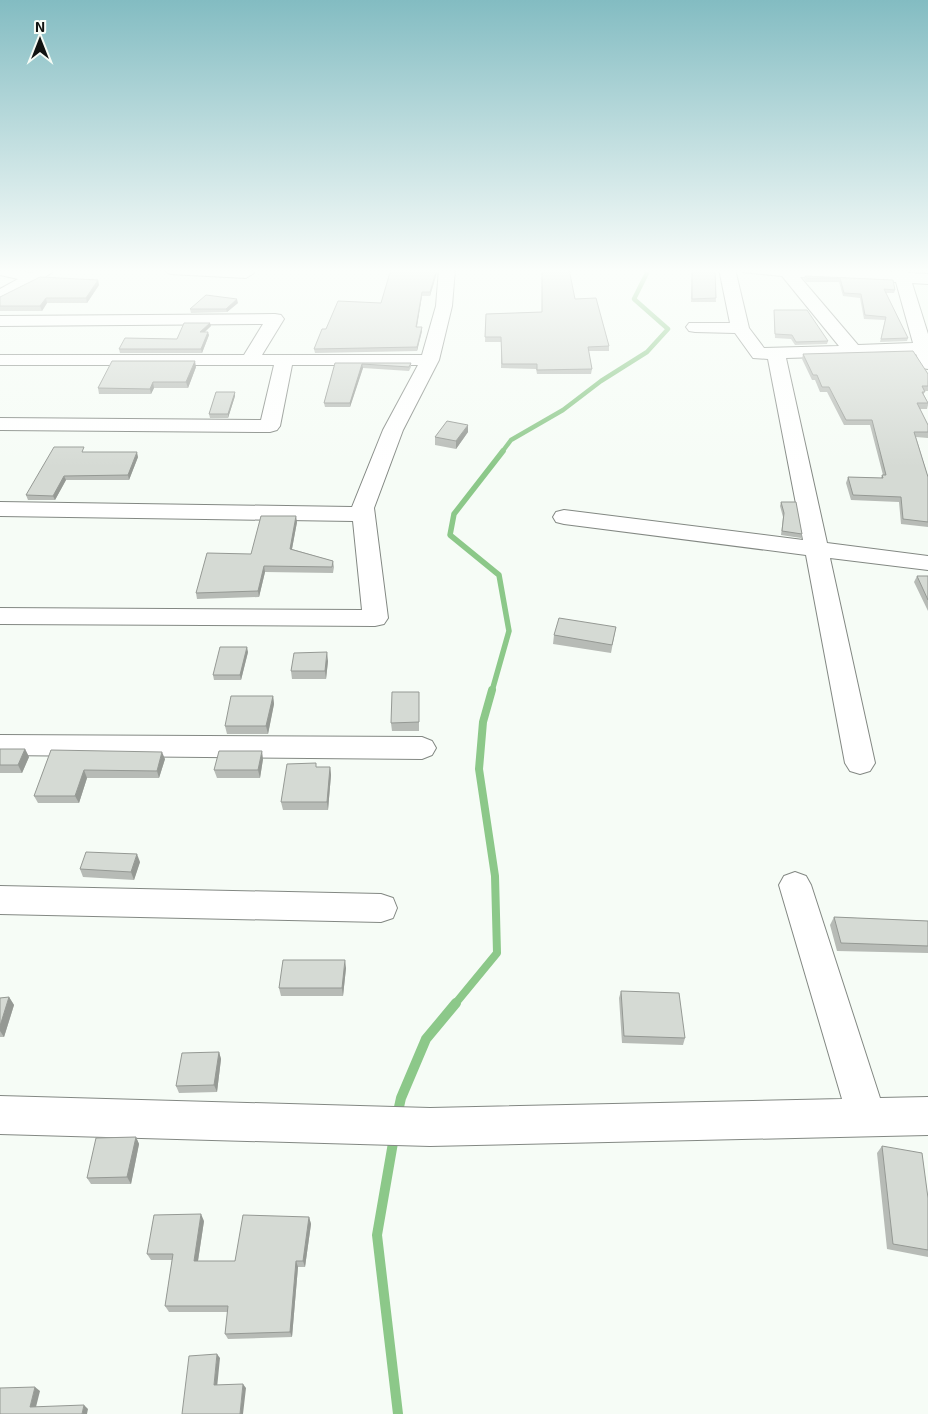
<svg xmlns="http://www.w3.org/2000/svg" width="928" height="1414" font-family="'Exo 2',sans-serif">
	<rect width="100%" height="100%" fill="#f6fcf6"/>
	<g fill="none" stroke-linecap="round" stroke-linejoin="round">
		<path stroke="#8cc889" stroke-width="4.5" d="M502,452l9,-12 52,-30 38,-29 46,-29 21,-23 -34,-30 15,-30"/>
		<path stroke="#8cc889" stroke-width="5.5" d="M492,691l17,-60 -10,-56 -49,-40 4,-21 49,-63"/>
		<path stroke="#8cc889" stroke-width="8" d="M455,1004l42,-51 -2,-77 -16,-107 4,-47 9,-32"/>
		<path stroke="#8cc889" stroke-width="10" d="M397,1116l4,-18 25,-59 30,-36
			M394,1137l-17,98 21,179"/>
		<defs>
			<path id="minor" d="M0,269h14l17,4 7,-4h19l-18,12 -39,20v-12l18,-10 -18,-4z
				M162,269h86l6,4 -8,5 -76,-4z
				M439,269h16l-3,37 -13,54 -36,70 -29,78 14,110 -4,6 -9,2 -375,-2v-16l362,2 -9,-89 -353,-5v-14l352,5 31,-77 35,-65h-126l-12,61 -3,4 -7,2 -270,-2v-12l261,2 13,-55h-274v-10h244l19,-31 -263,2v-10l275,-2 6,1 3,4 -22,36h160l14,-49z
				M719,269h16l14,59 15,20 75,-2 -57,-70 -40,-4 -2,-3h88l65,3 -1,-3h16l1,4 19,1v10l-16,-1 16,51v35l-6,-1 -6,-14 -130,4 41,185 101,13v14l-98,-12 45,205 -5,8 -10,3 -10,-3 -5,-8 -39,-208 -242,-31 -8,-2 -3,-5 3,-5 8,-2 239,30 -35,-181 -15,-1 -18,-25 -40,-1 -6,-1 -3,-4 3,-4h41zM800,277l96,5 17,61 -55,2z
				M0,735l422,2 10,4 4,7 -4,7 -10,4 -422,-4z
				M795,872l11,4 5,9 69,213 48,-1v38l-498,11 -430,-12v-38l430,12 412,-9 -63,-214 5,-9z
				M0,886l381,8 12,4 4,10 -4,10 -12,4 -381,-8z"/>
		</defs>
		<use href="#minor" stroke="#838883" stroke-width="2"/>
		<use href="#minor" fill="#fff" fill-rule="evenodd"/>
	</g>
	<path fill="#b7bbb6" d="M391,269h47l-8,27h-8l-5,31h5v4l-5,20 -102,2 -1,-4 12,-20 55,-26z
		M692,269h23l1,33h-25z
		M832,269h56v1z
		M805,276l88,4 2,10 -1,3h-8l22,45 -1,3 -27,1 5,-22 -21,-1 -4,-21 -17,-2 -4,-14h-33l-2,-3z
		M98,280l1,5 -12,18h-40l-5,8h-42v-14z
		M575,299l34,47v5h-21l4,18 -1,5h-54l-1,-5 -35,-1v-26h-16l1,-28 56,-2z
		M238,303l-11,9 -36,1 -1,-4z
		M774,310l54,31 -1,3 -32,1 -4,-6 -16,-1 -1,-24z
		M211,326l-6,6 4,3 -7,18h-82l-1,-4 58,-10z
		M803,354l125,20v17h-4v4l4,8v2l-1,4h-7l8,16v13l-12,-1 12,40v50l-27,-3 -2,-22 -48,-2 -5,-17 2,-6 33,1 1,-3h1l-13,-50h-26l-17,-33h-7l-5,-12h-3l-10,-21z
		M335,363h76v4l-2,4 -46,-3 -13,39h-25l-1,-4z
		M196,367l-8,21h-34l-3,6h-52l-1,-6z
		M235,396l-7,22h-18l-1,-4z
		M468,432l-12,17 -21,-4v-8z
		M86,452l52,5 -9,23h-63l-11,20h-27l-2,-5z
		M781,502l21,32 -1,4 -20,-3 2,-18 -3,-11z
		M297,522l-5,27 41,12 1,6 -1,6 -68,-1 -6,25 -62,2 -1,-6z
		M917,576h11v35l-14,-29z
		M616,627l-5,26 -58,-9 1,-9z
		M248,652l-7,28h-27l-1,-5z
		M328,661l-2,18h-34l-1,-8z
		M273,696l1,8 -6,30h-41l-2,-8z
		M419,700v31h-27l-1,-8z
		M0,749h25l4,8 -7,16h-22z
		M51,750l114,9 -6,19h-72l-8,25h-41l-4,-7z
		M263,759l-3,19h-43l-3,-8z
		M317,767h13l1,8 -3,35h-45l-2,-8z
		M140,862l-6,18 -51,-3 -3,-8z
		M834,917l94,4v32l-91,-2 -7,-26z
		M346,968l-3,28h-62l-2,-8z
		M621,991l64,47 -2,7 -61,-2 -3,-45z
		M9,997l5,8 -10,32h-4v-39z
		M219,1052l2,7 -4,33 -38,1 -3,-7z
		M136,1137l3,7 -8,40h-40l-4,-6z
		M882,1146l46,52v59l-41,-8 -10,-96z
		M309,1217l2,7 -6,43h-7l-6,70 -64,2 -3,-5 3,-22h-59l-4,-6 7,-46h-21l-4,-6 57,-33 -6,40h37z"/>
	<path fill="#959994" d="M437,269h1l-8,27v-4z
		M98,280l1,5 -12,18 -1,-5z
		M422,292v4l-6,35v-4z
		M46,298l1,5 -5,8 -2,-5z
		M237,299l1,4 -11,9 -1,-3z
		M210,323l1,3 -10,9 -1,-3z
		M422,327v4l-5,20v-4z
		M208,332l1,3 -7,18 -1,-4z
		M195,361l1,6 -8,21 -2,-6z
		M362,364l1,4 -13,39v-4z
		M153,382l1,6 -3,6 -1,-5z
		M235,392v4l-7,22v-4z
		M468,425v7l-12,17v-8z
		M137,452l1,5 -9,23 -1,-5z
		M64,476l2,4 -11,20 -2,-4z
		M296,516l1,6 -6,32 -1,-5z
		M264,566l1,6 -6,25 -1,-6z
		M247,647l1,5 -7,28 -1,-5z
		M327,652l1,9 -2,18 -1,-8z
		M273,696l1,8 -6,30 -2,-8z
		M25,749l4,8 -7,16 -4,-8z
		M262,751l1,8 -3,19 -2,-8z
		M162,752l3,7 -6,19 -2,-7z
		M330,767l1,8 -3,35 -1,-8z
		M84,770l3,8 -8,25 -4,-7z
		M137,854l3,8 -6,18 -3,-8z
		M345,960l1,8 -3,28 -1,-8z
		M9,997l5,8 -10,32 -4,-6v-5z
		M219,1052l2,7 -4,33 -3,-7z
		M136,1137l3,7 -8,40 -4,-7z
		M201,1214l3,7 -7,46 -3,-6z
		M309,1217l2,7 -6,43 -2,-6z
		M296,1261l2,6 -6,70 -2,-5z
		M217,1354l3,4 -3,30 -3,-3z
		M243,1384l3,4 -3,26h-3z
		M35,1387l5,4 -5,20 -5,-4z
		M84,1405l4,4 -1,5h-5z"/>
	<path fill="#d5dad4" stroke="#959994" d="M391,269h46l-7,23h-8l-6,35h6l-5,20 -103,2 8,-20h4l12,-28 43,2z
		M542,269h27l6,30 21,-1 13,48 -21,1 4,22 -55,1v-6h-35l-1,-27h-16l1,-23 56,-2z
		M692,269h23l1,29 -24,1z
		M805,276l88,4 2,10 -11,-1 24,49 -27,1 5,-22 -21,-2 -4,-21 -17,-1 -4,-15h-33z
		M40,277l58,3 -12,18h-40l-6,8h-40v-9z
		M206,295l31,4 -11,10h-36z
		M774,310h33l21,31 -32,1 -4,-7 -17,-1z
		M184,323h26l-10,9h8l-7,17h-82l6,-11 52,1z
		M913,351l15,23v12h-6l3,6h-3l6,11h-11l11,22v7h-14l14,45v45l-25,-3 -2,-22 -48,-2 -5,-18 35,1 -1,-3h4l-14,-55h-26l-17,-33h-7l-5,-12h-4l-10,-21z
		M112,361h83l-9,21h-33l-3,7 -52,-1z
		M335,363h76l-2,4 -47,-3 -12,39h-26z
		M216,392h19l-7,22h-19z
		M447,421l21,4 -12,16 -21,-4z
		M54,447h30l-2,5h55l-9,23 -64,1 -11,20 -27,-1z
		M781,502h15l6,32 -20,-3 2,-18z
		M261,516h35l-6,33 43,12 -1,6 -68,-1 -6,25 -62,2 11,-40 44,1z
		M917,576h11v24z
		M559,618l57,9 -4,18 -58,-10z
		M220,647h27l-7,28h-27z
		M327,652l-2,19h-34l3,-18z
		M392,692h27v30l-28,1z
		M231,696h42l-7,30h-41z
		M0,749h25l-7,16h-18z
		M51,750l111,2 -5,19 -73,-1 -9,26h-41z
		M219,751h43l-4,19h-44z
		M316,763v4h14l-3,35h-46l6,-38z
		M86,852l51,2 -6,18 -51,-3z
		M834,917l94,4v25l-87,-3z
		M283,960h62l-3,28h-63z
		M621,991l58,2 6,45 -61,-2z
		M9,997l-9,29v-28z
		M219,1052l-5,33 -38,1 6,-33z
		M136,1137l-9,40 -40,1 9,-40z
		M882,1146l40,7 6,45v52l-35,-6z
		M201,1214l-7,47h41l8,-46 66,2 -6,44h-7l-6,71 -65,2 3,-28h-63l8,-52h-26l7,-39z
		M217,1354l-3,31 29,-1 -3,30h-58l7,-58z
		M35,1387l-5,20 54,-2 -2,9h-82v-26z"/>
	<linearGradient id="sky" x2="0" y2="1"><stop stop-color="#83bcc2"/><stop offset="0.58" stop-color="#fbfefb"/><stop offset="1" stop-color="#fbfefb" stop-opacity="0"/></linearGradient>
	<rect width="928" height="467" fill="url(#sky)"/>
	<g transform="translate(40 40)" stroke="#f6fcf6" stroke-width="4" paint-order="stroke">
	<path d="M0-4L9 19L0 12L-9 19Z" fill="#111311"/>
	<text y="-8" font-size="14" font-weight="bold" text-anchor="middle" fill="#111311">N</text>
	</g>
</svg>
